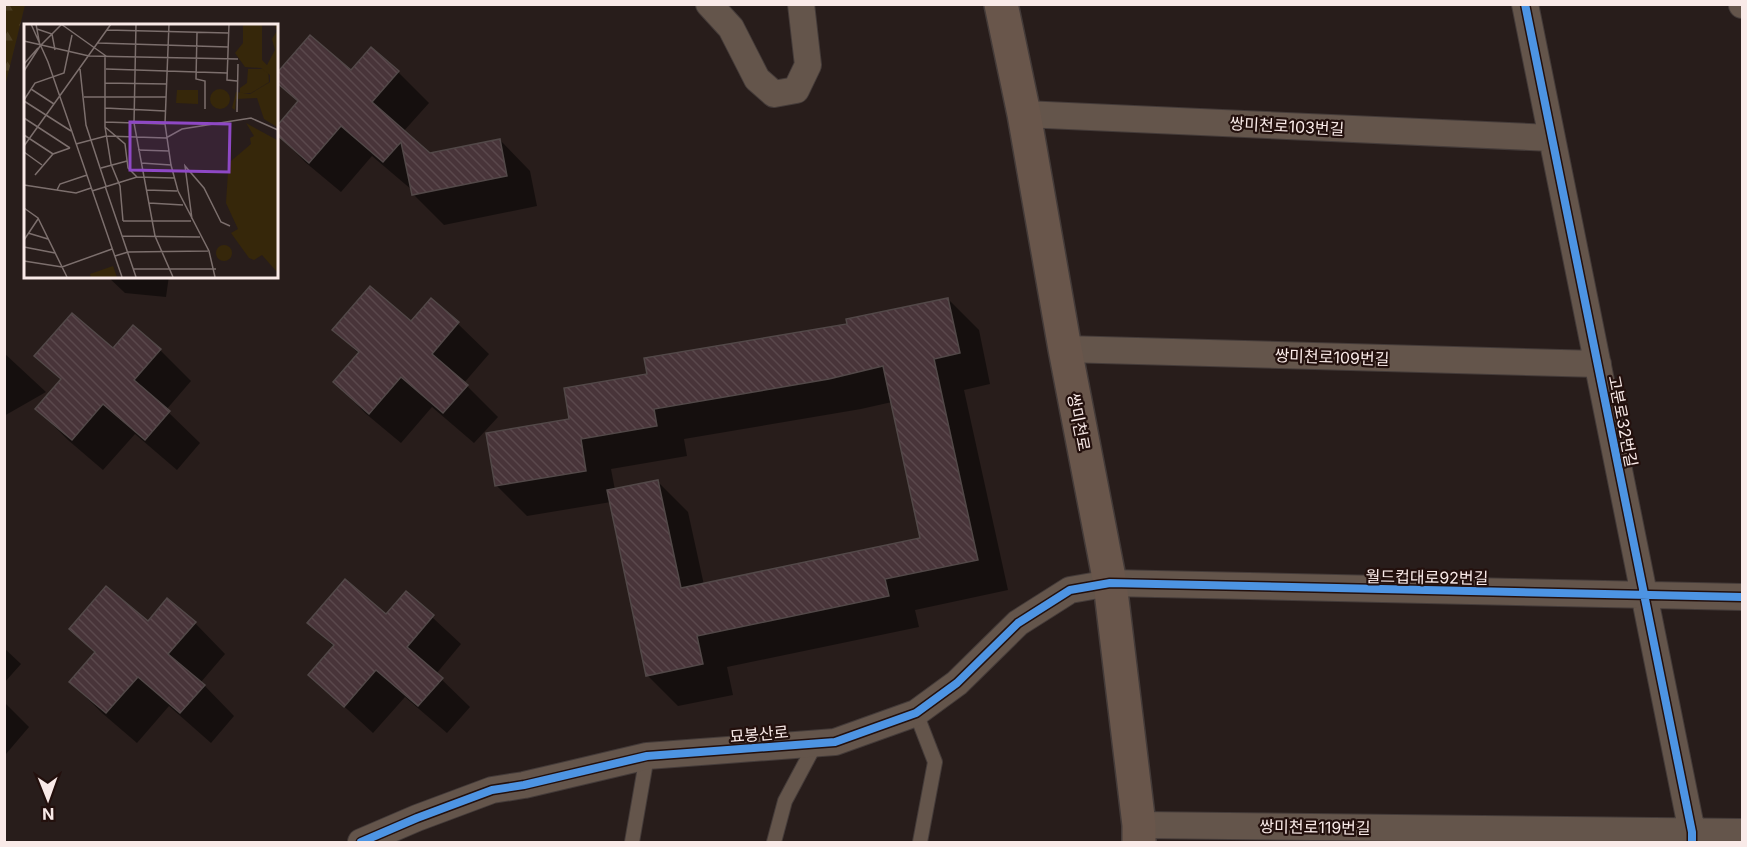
<svg xmlns="http://www.w3.org/2000/svg" width="1747" height="847" font-family="Inter,'Noto Sans KR',sans-serif">
	<defs>
		<pattern id="forest-firs" width="22" height="20" patternUnits="userSpaceOnUse" patternTransform="scale(1.5)"><rect width="22" height="20" fill="#36270a"/><path d="M5 1l3.5 6h-7zM16 11l3.5 6h-7z" fill="#4a3c22"/></pattern>
		<pattern id="building-back-hatch" width="6" height="6" patternUnits="userSpaceOnUse" patternTransform="scale(1.5)"><rect width="6" height="6" fill="#483439"/><path d="M-1 5l2 2M0 0l6 6M5-1l2 2" fill="none" stroke="#5a484c"/></pattern>
	</defs>
	<rect width="100%" height="100%" fill="#281d1b"/>
	<path fill="url(#forest-firs)" d="M5,4l20,1 -20,81 -1,-81z"/>
	<path fill="#0007" fill-rule="evenodd" d="M371,49l27,23 31,31 -26,29 26,22 71,-14 30,31 7,35 -93,19 -31,-31 -1,-4 -40,-34 -31,36 -36,-30 -29,-30v-2l23,-27 -23,-23v-4l75,-4z
		M107,276h62l-3,21 -41,-4z
		M948,299l31,31 11,54 -26,6 44,200 -93,20 4,17 -192,40 6,28 -55,11 -31,-31 -36,-173 -84,14 -31,-31 75,-65 77,-45zM892,402l30,137 -218,46 -16,-73 -31,-31 -42,9 -4,-21 76,-13 -3,-17 177,-30z
		M431,300l27,24 31,30 -25,29 34,34 -24,26 -42,-36 -31,36 -36,-30 -30,-31 24,-28 -25,-25 77,-6z
		M133,327l27,23 31,31 -25,29 34,33 -23,27 -42,-36 -32,36 -35,-30 -31,-31 25,-28 -26,-25 77,-6z
		M4,353l42,39 -42,24z
		M406,593l55,51 -25,30 34,33 -23,26 -42,-36 -32,36 -63,-58 24,-28 -25,-25 77,-6z
		M148,623h47l30,31 -24,28 33,34 -23,27 -42,-37 -32,37 -35,-30 -31,-31 25,-28 -25,-25z
		M4,648l17,16 -17,19z
		M4,702l25,25 -23,27 -2,-2z"/>
	<path fill="url(#building-back-hatch)" stroke="#524848" stroke-width="1.5" d="M310,35l41,35 20,-23 28,24 -27,31 58,51 70,-14 7,37 -95,19 -11,-53 -18,20 -42,-36 -32,37 -33,-29v-7l22,-26 -22,-19v-8z
		M370,286l41,35 20,-23 28,24 -27,32 36,31 -25,28 -42,-36 -32,37 -36,-32 26,-30 -27,-22z
		M948,298l12,55 -26,6 44,201 -93,19 4,17 -192,40 6,28 -57,12 -39,-186 51,-10 23,108 239,-50 -37,-172 -54,13 -175,30 3,17 -76,13 5,32 -91,15 -9,-53 83,-14 -5,-31 83,-14 -3,-16 203,-34 -1,-5z
		M72,313l41,35 20,-23 28,24 -27,31 36,31 -25,29 -42,-36 -31,36 -37,-31 26,-30 -27,-23z
		M345,579l41,35 20,-23 28,24 -27,32 36,31 -25,28 -42,-36 -32,37 -36,-32 26,-30 -27,-22z
		M106,586l42,35 19,-23 29,24 -28,32 37,31 -25,28 -42,-36 -32,36 -37,-31 26,-30 -26,-23z"/>
	<g fill="none" stroke-linecap="round" stroke-linejoin="round">
		<defs>
			<path id="lane" d="M916,713l19,49 -15,80
				M632,842l15,-86
				M774,842l11,-41 31,-58"/>
			<path id="street" d="M709,4l22,24 26,51 17,15 22,-4 12,-25 -7,-61
				M1525,4l167,828v10
				M1742,4v1
				M1024,114l527,24
				M1065,349l533,15
				M1139,825l603,7
				M361,842l56,-24 75,-28 32,-5 123,-29 188,-14 81,-29 41,-30 61,-60 52,-33 40,-7 632,14"/>
			<path id="secondary" d="M1001,4l23,110 41,235 45,234 29,242v17"/>
		</defs>
		<use href="#lane" stroke="#443b39" stroke-width="16"/>
		<use href="#street" stroke="#443b39" stroke-width="28"/>
		<use href="#secondary" stroke="#443b39" stroke-width="36"/>
		<use href="#lane" stroke="#64554b" stroke-width="14"/>
		<use href="#street" stroke="#64554b" stroke-width="26"/>
		<use href="#secondary" stroke="#69564b" stroke-width="33"/>
		<defs>
			<path id="cycleway" d="M1525,4l167,828v10
				M361,842l56,-24 75,-28 32,-5 123,-29 188,-14 81,-29 41,-30 61,-60 52,-33 40,-7 632,14"/>
		</defs>
		<use href="#cycleway" stroke="#23100d" stroke-width="11"/>
		<use href="#cycleway" stroke="#4d94e3" stroke-width="8"/>
	</g>
	<g text-anchor="middle" dominant-baseline="central" stroke-width="4.5" stroke-linejoin="round" paint-order="stroke">
		<g font-size="16" fill="#f9eae8" stroke="#23100d">
			<text transform="translate(1287 126) rotate(3)">쌍미천로103번길</text>
			<text transform="translate(1332 357) rotate(2)">쌍미천로109번길</text>
			<text transform="translate(1623 421) rotate(79)">고분로32번길</text>
			<text transform="translate(1079 422) rotate(79)">쌍미천로</text>
			<text transform="translate(1427 577) rotate(1)">월드컵대로92번길</text>
			<text transform="translate(759 734) rotate(-5)">묘봉산로</text>
			<text transform="translate(1315 827) rotate(1)">쌍미천로119번길</text>
		</g>
	</g>
	<g transform="translate(24 24)">
		<rect width="254" height="254" fill="#281d1b"/>
		<path d="M224,45h20l1,13 -18,11h-11v-5l7,-5zM186 75a10 10 0 1 1 20 0a10 10 0 1 1-20 0ZM153,66h21v14l-22,-1zM192 229a8 8 0 1 1 16 0a8 8 0 1 1-16 0ZM89,242l4,11h-26l-1,-3z" fill="#36270a"/>
		<path d="M219,0h19v36l5,5 8,-15 -3,-11 5,-8 -3,-7h3v103l-13,-8 -7,-21 -21,1 -1,11 -3,-2 4,-16 14,2 20,-12v-7l-9,-7 -16,-1 -10,-14 8,-10zM222,99l31,17v132l-15,-17 -8,5 -5,-2 -18,-25 7,-4 -12,-26 2,-31 3,-11 20,-17 -1,-6 4,-2z" fill="#36270a"/>
		<path fill="none" stroke="#7c6f6d" stroke-width="1.5" d="M7,0l17,38 74,215M12,0l4,22M37,0l45,32M112,0l-2,99 21,113 18,41M145,0l-4,100 6,41 7,26 31,60 6,26M205,0l-2,56 10,1M13,5l15,5 3,16M83,6l121,3M173,9l-1,46 9,2v28M0,17l65,15 149,3M74,19l130,4M81,33v70l6,37 9,22 3,35M0,40l14,-16M56,45l6,56 20,61M82,45l121,4M0,47l16,-25 22,-22M81,59l62,1M7,65l23,15M60,73h82M0,76l11,-17 29,-10 8,-38M0,77l47,30M81,84l60,3M213,88l1,-48M0,94l46,30M81,98l60,2M81,103l20,17 3,24 9,9M0,111l29,19M52,120l30,-8 60,2 16,-9 69,-11 27,12M0,122l87,-122M114,126l31,1M0,128l18,13M117,139l30,2M77,144l26,-7M11,151l18,-21 17,-6M0,161l52,8 15,-5M81,162l31,91M33,166l3,-6 27,-9M122,166l31,1M68,167l45,-14 37,1M125,179l34,2M0,184l14,10 29,59M168,195l-7,-53 19,22 17,34 9,4M99,197h68M4,209l20,6M98,212l78,1M0,216l14,-21M0,223l31,6M91,232l13,-4 80,-1M0,237l38,6 50,-18M109,245h83"/>
		<path fill="#8e48c5" fill-opacity="0.15" stroke="#8e48c5" stroke-width="3" d="M106,98l100,2 -1,48 -99,-2z"/>
		<rect width="254" height="254" fill="none" stroke="#f9eae8" stroke-width="3"/>
	</g>
	<rect width="1747" height="847" fill="none" stroke="#f9eae8" stroke-width="12"/>
	<g transform="translate(48 799) rotate(179)" stroke="#23100d" stroke-width="4.5" paint-order="stroke">
	<path d="M0-4.5L10 22L0 15L-10 22Z" fill="#f9eae8"/>
	<text y="-9" font-size="16" font-weight="bold" text-anchor="middle" fill="#f9eae8">N</text>
	</g>
</svg>
